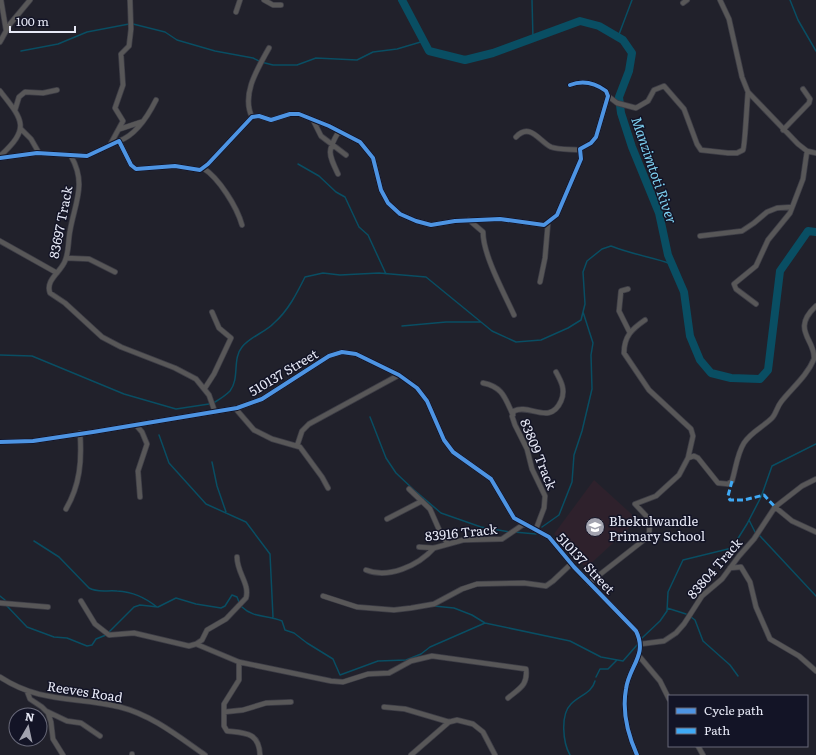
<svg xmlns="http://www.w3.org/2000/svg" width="816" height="755" font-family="Literata,serif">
	<rect width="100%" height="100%" fill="#21212b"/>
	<path fill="#2e212c" d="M594,480l44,40 -52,48 -32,-34z"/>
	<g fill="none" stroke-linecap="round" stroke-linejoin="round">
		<path stroke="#094e63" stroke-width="1.5" d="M532,0l1,39
			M790,0l8,20 18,31
			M133,24l32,8 12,8 38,11 38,7 8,4 12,3h24l19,-7 41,2 16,-8 24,-3 27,-8
			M618,37l14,-37
			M21,51l37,-7 29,-12 42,-8
			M298,164l21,12 17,16 9,5 14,30 9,8 18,39
			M402,326l44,-4h35
			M0,355l32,1 92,38 52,15 33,-5
			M215,402c5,-3 11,-7 15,-11 10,-13 2,-32 12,-44 9,-11 24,-15 32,-24 14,-12 23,-30 31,-46l18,-4 17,2 39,-2 47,4 66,54 24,11 25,-2 27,-12 13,-8 4,-16 -2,-32 4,-11 15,-12 9,-3c20,8 40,11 61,18
			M370,417l16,41 10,15 18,17 27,23 40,14 29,5
			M159,435l10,28 37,41 40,18 24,32 3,63
			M212,462l5,24 9,26
			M749,520l6,12
			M542,527l17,-12 13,-33 2,-27 8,-24 10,-42 -1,-34 2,-12 -10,-31
			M514,532l22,2
			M760,536l56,60
			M34,541l25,16 30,31c8,5 18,2 28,3 16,1 27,6 40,16
			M0,596l5,4
			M7,606l20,21 27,10 13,1 20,8 5,-1 4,-6 10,-4
			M434,606l20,2 18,7 13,8 85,18 31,16 22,4 14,-16
			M242,607c11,11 26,8 40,14l3,9 9,3 13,10 26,16 7,16 38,-14 28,-1 15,-6 9,-7 55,-24
			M667,608l19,6
			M691,617l4,3 8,21 27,24 8,11
			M109,632l25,-25 6,-2 18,2 18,-9 20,6 25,4 4,-2 7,-11 5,2 2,5
			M642,638l18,-17 7,-10 1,-19 15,-32 49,-12 15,-24 14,-27 11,-31 44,-22
			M596,677l4,-8h8l9,-9
			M570,755c-7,-12 -10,-40 1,-51 9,-9 21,-11 24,-23"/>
		<path stroke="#094e63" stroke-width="8" d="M402,0l27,51 36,9 28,-7 87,-32 19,5 24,14 9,13 -3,18 -10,26 2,16 11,34 27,66 9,42 16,37 6,44 10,24 11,13 20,5 29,1 8,-9 12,-99 28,-40 8,1"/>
		<defs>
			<path id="minor" d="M1,0l5,30
				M264,0l9,5h8
				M720,0l9,19 13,58 6,15 50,52 9,7 9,2
				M683,3l4,-3
				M236,12l4,-12
				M0,42l10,-18 20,-24
				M0,91c23,29 31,37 0,65
				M608,96l9,7 19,5 12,-7 6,-11 10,-4 20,23 13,35 4,6 27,3h9l6,-3c2,-4 4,-49 5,-58
				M15,110l4,-13 6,-5 18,1 14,-3
				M252,117c-11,-23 6,-49 17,-69
				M313,120l8,16 25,19
				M21,129l10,10 8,14
				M120,129l21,-7
				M783,130l26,-27 1,-4 -7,-10
				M516,137c14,-15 23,4 35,10 8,3 20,2 29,3
				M119,141c17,-6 29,-25 37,-41
				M110,145l13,-24 -8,-13 8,-23 -2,-31 8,-8 2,-17 -1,-29
				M71,156c16,28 4,46 -1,75 -2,10 -1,21 -5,30 -4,11 -20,19 -15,32l15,10 37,34 19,10 54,21 21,11 13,16 6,17
				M0,158l37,-5 50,3 32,-15 12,24 5,4 39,-3 25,4 8,-6 44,-47 7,-1 12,4 19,-6h9l30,12 31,16 13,16 8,32 7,13 12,11 16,7 15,4 24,-4 45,-2 44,6 13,-10 24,-56 -1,-10 11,-6 5,-6 12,-41 -2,-5c-11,-8 -23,-11 -36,-6
				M203,168c16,10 34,39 39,57
				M338,174c-10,-21 -11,-23 1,-43
				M469,220l14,12c0,23 21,61 31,83
				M700,236l42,-5 12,-8 13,-11 10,-4 15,-1
				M0,241l57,32
				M66,258l23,1 26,13
				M540,282l5,-24 3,-35
				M628,289l-7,2 -2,20 11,22
				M756,304l-20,-15 -2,-5 22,-18 12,-26 22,-27 13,-34 4,-28
				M645,320c-13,9 -21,16 -21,33l25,37 42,39 2,7 -5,22
				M483,383c20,4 22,15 30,32
				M205,388l9,-14 17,-36 -12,-10 -7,-16
				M235,408l19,22 18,9 28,8 22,30 6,11
				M136,425l6,7 5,12 -9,27 2,26
				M0,442l33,-1 60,-9 144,-24 25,-9 67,-43 13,-4 14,2 43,21 18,13 10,13 17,39 9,12 38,27 23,39 35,19 25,30 62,64c12,24 -7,35 -10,58 -4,22 2,46 11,66
				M297,446l5,-15 7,-7 90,-49
				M409,489l21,20 11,25 7,10
				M775,507l17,14 24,11
				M66,509c14,-24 16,-48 14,-76
				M387,519l35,-18
				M536,529l8,-21 1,-12 -13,-27 -5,-20 -12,-24 -3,-9 2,-5c15,-8 36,15 47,-10 5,-11 0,-20 -5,-29
				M419,547l15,1 29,-8 39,-1 22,-15
				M730,568l11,-1 9,15 6,25 14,32 29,17 17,15
				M366,570c22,9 52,-4 68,-22
				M589,583l60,-47 1,-16 -15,-16 21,-8 23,-21 9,-17 6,-2 4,2 20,25 10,1 4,-3c4,-13 5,-27 12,-38 7,-11 19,-16 28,-25 4,-4 5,-11 9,-16 11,-14 26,-26 33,-43 2,-19 -24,-29 2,-53
				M323,596l34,11 37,3 17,-2 23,-4 28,-15 15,-5 47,-1 22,3 7,-5 18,-17
				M81,601l14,23 14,11 25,-2 55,13 7,-2 43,18 92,19 12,1 25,-8 21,-1 22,-12 21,-5 94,13c2,16 -6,19 -18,29
				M0,603l48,4
				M196,644l6,-4 5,-10 19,-11 20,-21c4,-14 -9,-25 -9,-41
				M641,644l23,-3 12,-8 8,-9 18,-28 20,-17 17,-23 15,-17 21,-32 27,-21 14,-7
				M639,656l21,25 9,18
				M239,662v18l-15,24v22l3,5c18,2 32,1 33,24
				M0,677c41,27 76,19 120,30 32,8 59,30 85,48
				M27,691l3,8 12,8 6,6 3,9 2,17 10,16
				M384,707l21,2 44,13 8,-2 16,4 10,8 12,23
				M46,711l21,10 14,2 19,13
				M224,712l19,-2 23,-7 25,-1
				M698,746l5,9
				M132,754v1
				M411,755l38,-33"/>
		</defs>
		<use href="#minor" stroke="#3e3e47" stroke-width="6"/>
		<use href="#minor" stroke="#585758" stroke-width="4.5"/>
		<path stroke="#3fa9f5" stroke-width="3" stroke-dasharray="6 3" stroke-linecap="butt" d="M732,481l-4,15 2,4h14l20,-5 11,12"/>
		<defs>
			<path id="cycleway" d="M0,158l37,-5 50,3 32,-15 12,24 5,4 39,-3 25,4 8,-6 44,-47 7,-1 12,4 19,-6h9l30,12 31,16 13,16 8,32 7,13 12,11 16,7 15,4 24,-4 45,-2 44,6 13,-10 24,-56 -1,-10 11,-6 5,-6 12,-41 -2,-5c-11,-8 -23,-11 -36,-6
				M0,442l33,-1 60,-9 144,-24 25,-9 67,-43 13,-4 14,2 43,21 18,13 10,13 17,39 9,12 38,27 23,39 35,19 25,30 62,64c12,24 -7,35 -10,58 -4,22 2,46 11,66"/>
		</defs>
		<use href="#cycleway" stroke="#131426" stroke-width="6"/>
		<use href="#cycleway" stroke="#4d94e3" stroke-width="4"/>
	</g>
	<defs>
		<symbol id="school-disc" viewBox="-11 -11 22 22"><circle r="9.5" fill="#a2a3af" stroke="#131426"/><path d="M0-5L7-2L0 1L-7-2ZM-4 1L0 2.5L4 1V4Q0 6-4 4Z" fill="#fff"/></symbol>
	</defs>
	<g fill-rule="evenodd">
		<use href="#school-disc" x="584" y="516" width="22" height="22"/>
	</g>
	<g text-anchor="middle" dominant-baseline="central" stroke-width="3" stroke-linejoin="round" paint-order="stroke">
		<g font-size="13" fill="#e7e9f6" stroke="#131426">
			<text transform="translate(60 222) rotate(-79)">83697 Track</text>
			<text transform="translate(283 372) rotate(-31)">510137 Street</text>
			<text transform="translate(539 454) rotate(68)">83809 Track</text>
			<text transform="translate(461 532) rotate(-6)">83916 Track</text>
			<text transform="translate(586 563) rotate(47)">510137 Street</text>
			<text transform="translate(714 568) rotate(-49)">83804 Track</text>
			<text transform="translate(85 691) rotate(9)">Reeves Road</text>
		</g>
		<g font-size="13" fill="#e7e9f6" stroke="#131426" text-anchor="start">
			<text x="609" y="520">Bhekulwandle<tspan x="609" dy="15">Primary School</tspan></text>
		</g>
		<g font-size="14" font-style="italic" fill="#7ed1f1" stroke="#131426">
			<text transform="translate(655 170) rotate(71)">Manzimtoti River</text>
		</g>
	</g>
	<rect x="668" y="695" width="140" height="52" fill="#131426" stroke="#686979"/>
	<rect x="676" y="708" width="20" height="6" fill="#4d94e3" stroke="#686979"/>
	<text x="704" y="715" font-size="12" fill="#e7e9f6">Cycle path</text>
	<rect x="676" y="728" width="20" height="6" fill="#3fa9f5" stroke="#686979"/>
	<text x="704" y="735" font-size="12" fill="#e7e9f6">Path</text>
	<g transform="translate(28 727) rotate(9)"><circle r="19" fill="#131426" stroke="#686979"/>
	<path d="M0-3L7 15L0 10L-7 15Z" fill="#a2a3af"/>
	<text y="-6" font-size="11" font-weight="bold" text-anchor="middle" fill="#e7e9f6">N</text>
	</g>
	<path d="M10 26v6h65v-6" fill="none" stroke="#e7e9f6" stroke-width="2"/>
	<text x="16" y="26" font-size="12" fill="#e7e9f6" stroke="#131426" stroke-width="3" paint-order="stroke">100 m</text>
</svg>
